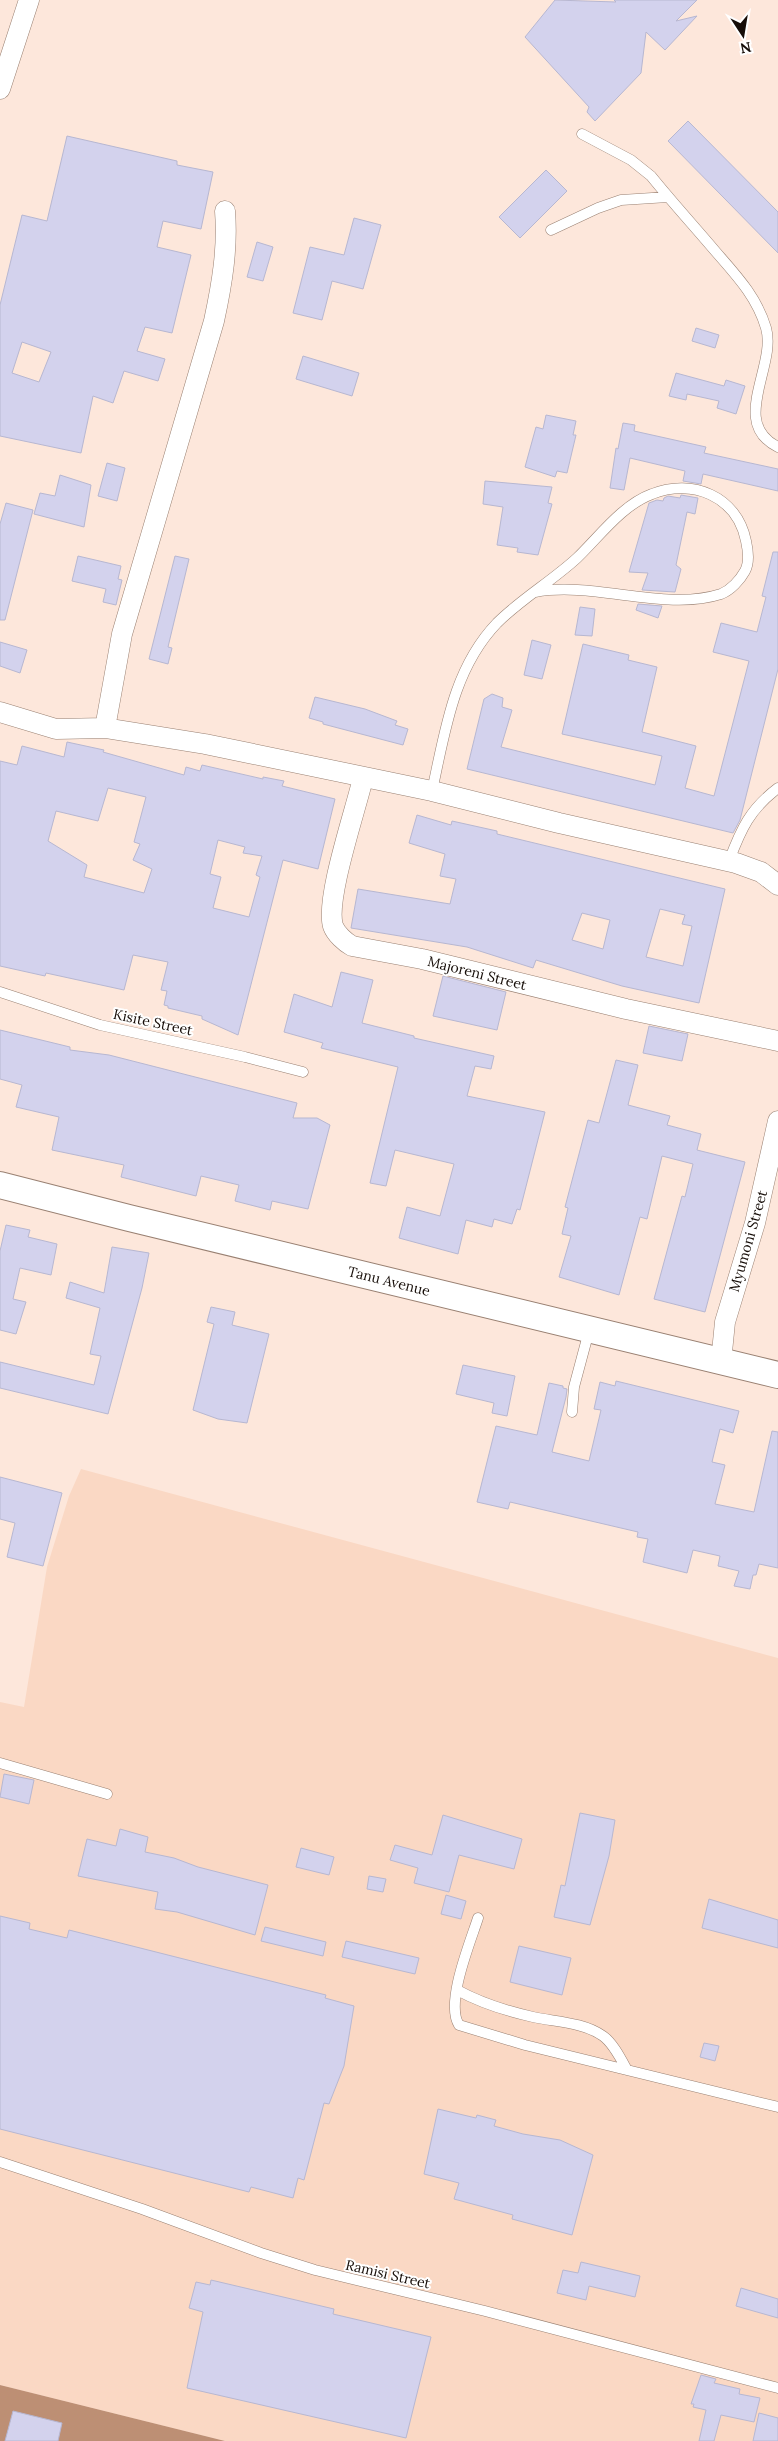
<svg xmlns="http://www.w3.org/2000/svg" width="778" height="2441" font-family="Lora,serif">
	<rect width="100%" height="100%" fill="#fde7db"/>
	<path fill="#fad8c4" d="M81,1469l697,189v783h-553l-225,-56v-683l24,5 23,-140 22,-71z"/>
	<path fill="#bd8f74" d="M0,2385l225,56h-225z"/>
	<path fill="#d3d2ed" stroke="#b7b7d1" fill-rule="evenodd" d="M555,0l61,2 -2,-2h83l-21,21 21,-5 -32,34 -19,-18 -5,41 -46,48 -8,-9 2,-5 -64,-70z
		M688,121l90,91v41l-110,-112z
		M67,136l110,25v4l36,7 -12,57 -38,-8 -6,26 34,8 -19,78 -27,-6 -8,24 28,8 -7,22 -34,-10 -11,32 -20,-7 -12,57 -81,-17v-131l22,-90 25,6zM22,342l29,10 -12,30 -27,-9z
		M546,170l21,21 -47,47 -21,-21z
		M354,218l27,7 -18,64 -31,-8 -10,39 -29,-7 17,-66 34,8z
		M257,242l16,5 -10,34 -16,-4z
		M696,328l23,7 -4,13 -23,-7z
		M303,356l56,17 -7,23 -56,-17z
		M676,373l48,13 2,-6 19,6 -9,28 -19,-6 2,-7 -32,-7 -1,6 -17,-4z
		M546,415l30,6 -3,14h3l-9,38 -10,-2 -2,6 -30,-10 11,-40 7,2z
		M623,423l12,2 -1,6 72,16 -2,6 74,16v22l-75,-17 -2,10 -18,-3 2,-10 -55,-13 -6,32 -14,-2 6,-40 2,1z
		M107,463l18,5 -8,33 -19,-5z
		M60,475l31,10 -7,42 -50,-13 6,-21 15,3z
		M485,481l67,6 -4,16 4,1 -14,51 -21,-3 1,-4 -21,-3 6,-38 -20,-3z
		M681,495l17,3 -3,16 -8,-2 -11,53 5,4 -6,23 -33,-2 6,-17 -19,-1 20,-69 8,-3 6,1 1,-3 4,-2 12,2z
		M6,503l27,7 -28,110h-5v-96z
		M773,552h5v117l-38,151 -7,13 -266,-64 17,-70 8,-5 11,4 -1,9 10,3 -11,37 154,38 7,-29 -100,-22 21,-90 46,11 -1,5 29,7 -15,65 54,14 -11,42 29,8 35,-135 -36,-9 8,-29 36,9 9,-35 -4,-1z
		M78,556l43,10 -3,13 4,1 -6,25 -13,-3 3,-13 -34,-8z
		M175,556l14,3 -21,88 4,1 -4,16 -19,-5z
		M638,604l24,2 -4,12 -22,-8z
		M580,607l15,2 -3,27 -17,-1z
		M532,640l19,5 -9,34 -18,-4z
		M0,642l27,8 -7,23 -20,-7z
		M315,697l50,12 32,12 -2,4 13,4 -5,16 -80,-21v-2l-14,-4z
		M67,742l37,8 -1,2 81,23 2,-8 14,4 2,-6 61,14v-2l21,4 -2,5 53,13 -17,70 -35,-9 -45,175 -36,-16v-3l-34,-8v-2l-4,-1 3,-14 -6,-1 7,-28 -35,-7 -9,35 -78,-17 -1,3 -45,-10v-205l17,4 5,-19 42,11zM108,788l38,9 -12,45 6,2 -7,16 19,9 -8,24 -60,-16 3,-12 -39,-24 8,-30 42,10zM218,840l27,7 -2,6 19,3 -6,19 4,2 -11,40 -36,-9 8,-31 -11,-3z
		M417,815l34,10 1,-4 45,10v3l228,55 -26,114 -77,-17 -86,-26 -3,8 -66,-21 -116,-19 7,-39 92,15 6,-25 -16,-3 5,-22 -36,-11zM660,909l25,6 -3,9 10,2 -9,40 -37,-9zM582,913l28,7 -7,29 -31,-9z
		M341,972l32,8 -11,43 52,13v2l80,18 -3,13 -16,-3 -8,30 78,16 -25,98 -3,-1 -5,15 -18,-5 -2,8 -26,-7 -8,34 -59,-16 8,-31 33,9 14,-52 -59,-14 -9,36 -16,-3 28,-116 -77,-19 2,-5 -39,-11 10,-38 38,13z
		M443,976l63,16 -9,38 -64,-14z
		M649,1026l39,8 -6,27 -39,-8z
		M0,1030l70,17v3l39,5 188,48 -4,15h24l13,7 -22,84 -36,-8 -2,9 -35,-9 4,-16 -38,-9 -5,20 -75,-19 3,-12 -72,-15 7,-33 -43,-10 6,-22 -22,-6z
		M616,1060l22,5 -10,40 42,11 -3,9 34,9 -4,16 48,12 -40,150 -51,-13 28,-103 3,1 8,-33 -31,-8 -15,63 -7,-2 -21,78 -60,-18 12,-41 -9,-2 6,-26 -3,-1 23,-87 11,3z
		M6,1225l24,5 -2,7 29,7 -6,31 -31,-7 -7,31 13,3 -10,32 -16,-4v-79z
		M112,1247l37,6 -7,35 -34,126 -108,-26v-26l94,23 7,-29 -11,-2 10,-46 -34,-10 4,-16 34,11z
		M211,1307l24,5 -3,13 37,9 -22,89 -29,-4 -25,-9 21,-86 -7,-2z
		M463,1365l52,11 -8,40 -15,-3 2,-10 -38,-9z
		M616,1381l123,30 -6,22 -13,-4 -8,33 13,3 -10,39 39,8 18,-81 6,1v136l-19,-4 -3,11h-3l-3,14 -16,-3 5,-15 -21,-5 2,-10 -27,-6 -6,23 -44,-11 5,-23 -11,-2 1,-5 -128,-30 -2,7 -31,-7 19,-76 41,9 12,-52 14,3v2l4,1 -1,8 -14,55 37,9 12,-51 -7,-1 6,-27 15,4z
		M0,1477l62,16 -19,73 -36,-9 8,-34 -15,-4z
		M4,1774l30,6 -5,24 -29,-7z
		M580,1813l35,7 -6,36 -19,69 -36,-8 7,-32 4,1z
		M443,1815l79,24 -8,30 -55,-14 -10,37 -35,-9 4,-15 -28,-8 5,-15 37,10z
		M120,1829l28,8 -3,15 29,6 24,9 70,18 -13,50 -78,-23 -22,-3 3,-17 -80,-16 9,-37 29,7z
		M301,1848l33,9 -5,18 -33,-8z
		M369,1876l17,3 -3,13 -16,-3z
		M446,1895l20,6 -5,18 -20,-5z
		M709,1899l69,21v28l-76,-20z
		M0,1916l30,7 -1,6 38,9 2,-8 257,65 -1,3 29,8 -10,60 -15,38 -5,-1 -20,77 -6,-2 -5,20 -42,-11 -2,5 -249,-63z
		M265,1927l61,15 -3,14 -62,-15z
		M346,1941l73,17 -4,16 -73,-17z
		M519,1946l52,12 -9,37 -52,-13z
		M704,2043l15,3 -4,15 -15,-4z
		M438,2109l38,9 1,-3 19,5 -2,6 29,8 37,6 33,15 -21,80 -60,-16 1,-4 -59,-16 5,-16 -35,-9z
		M581,2262l59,14 -5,21 -46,-11 -3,14 -29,-7 6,-23 15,3z
		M211,2280l123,29 -1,5 98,23 -25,101 -219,-50 16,-76 -14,-4 7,-26 14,3z
		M741,2288l37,11v19l-42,-12z
		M701,2375l15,4 -2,4 26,6 -1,5 21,4 -6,24 -33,-7 -7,26h-15l7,-31 -13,-3 1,-3h-3z
		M13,2411l49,12 -4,18h-53z
		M759,2413l19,5v23h-25z"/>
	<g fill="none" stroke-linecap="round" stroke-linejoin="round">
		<defs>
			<path id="service" d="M582,134l49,26 20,16c21,26 43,50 65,76 20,23 41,45 50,76 11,38 -37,95 12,119
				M551,230l47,-22 23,-8 47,-3
				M432,791c13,-59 21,-122 65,-168 24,-24 55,-42 80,-65 22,-21 45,-53 75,-64 40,-16 85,2 94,47 2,9 4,21 -1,30 -5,9 -14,19 -24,23 -56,18 -127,-13 -186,-2
				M729,861c12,-32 21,-52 49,-73
				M0,992l100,33 145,32 58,15
				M572,1412l2,-25 15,-56
				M0,1763l107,31
				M478,1918c-8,25 -33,85 -19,107l66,20 253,62
				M457,1990c24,13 49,21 76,27 23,5 50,5 70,19 10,7 18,23 24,34
				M0,2162l142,47 119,44 54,17 170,41 293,77"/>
			<path id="minor" d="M0,89l29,-89
				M0,712l56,17 49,-1 100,16 227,47 127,32 177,40 25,9 17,13
				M105,728l17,-94 92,-313c8,-37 14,-73 11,-110
				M363,778c-7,31 -38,121 -30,148 3,8 12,16 19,20l70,13 204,50 152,32
				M721,1362l4,-40 30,-99 23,-102"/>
			<path id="tertiary" d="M0,1185l129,33 649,157"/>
		</defs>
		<use href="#service" stroke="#998072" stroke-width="11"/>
		<use href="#minor" stroke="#998072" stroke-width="21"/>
		<use href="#tertiary" stroke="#998072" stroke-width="28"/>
		<use href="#service" stroke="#fff" stroke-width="10"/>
		<use href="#minor" stroke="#fff" stroke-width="20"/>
		<use href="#tertiary" stroke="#fff" stroke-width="26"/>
	</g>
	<g text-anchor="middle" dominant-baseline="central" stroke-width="4" stroke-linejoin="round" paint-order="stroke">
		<g font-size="14" fill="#160d08" stroke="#fff">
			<text transform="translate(477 973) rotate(14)">Majoreni Street</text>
			<text transform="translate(153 1022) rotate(12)">Kisite Street</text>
			<text transform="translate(748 1241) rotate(-74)">Myumoni Street</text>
			<text transform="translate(389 1281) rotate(14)">Tanu Avenue</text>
			<text transform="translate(388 2274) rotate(13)">Ramisi Street</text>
		</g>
	</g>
	<g transform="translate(743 35) rotate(168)" stroke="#ffffff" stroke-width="4" paint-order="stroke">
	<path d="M0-4L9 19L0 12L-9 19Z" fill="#160d08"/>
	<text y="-8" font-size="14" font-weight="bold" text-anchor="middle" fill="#160d08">N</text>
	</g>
</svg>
